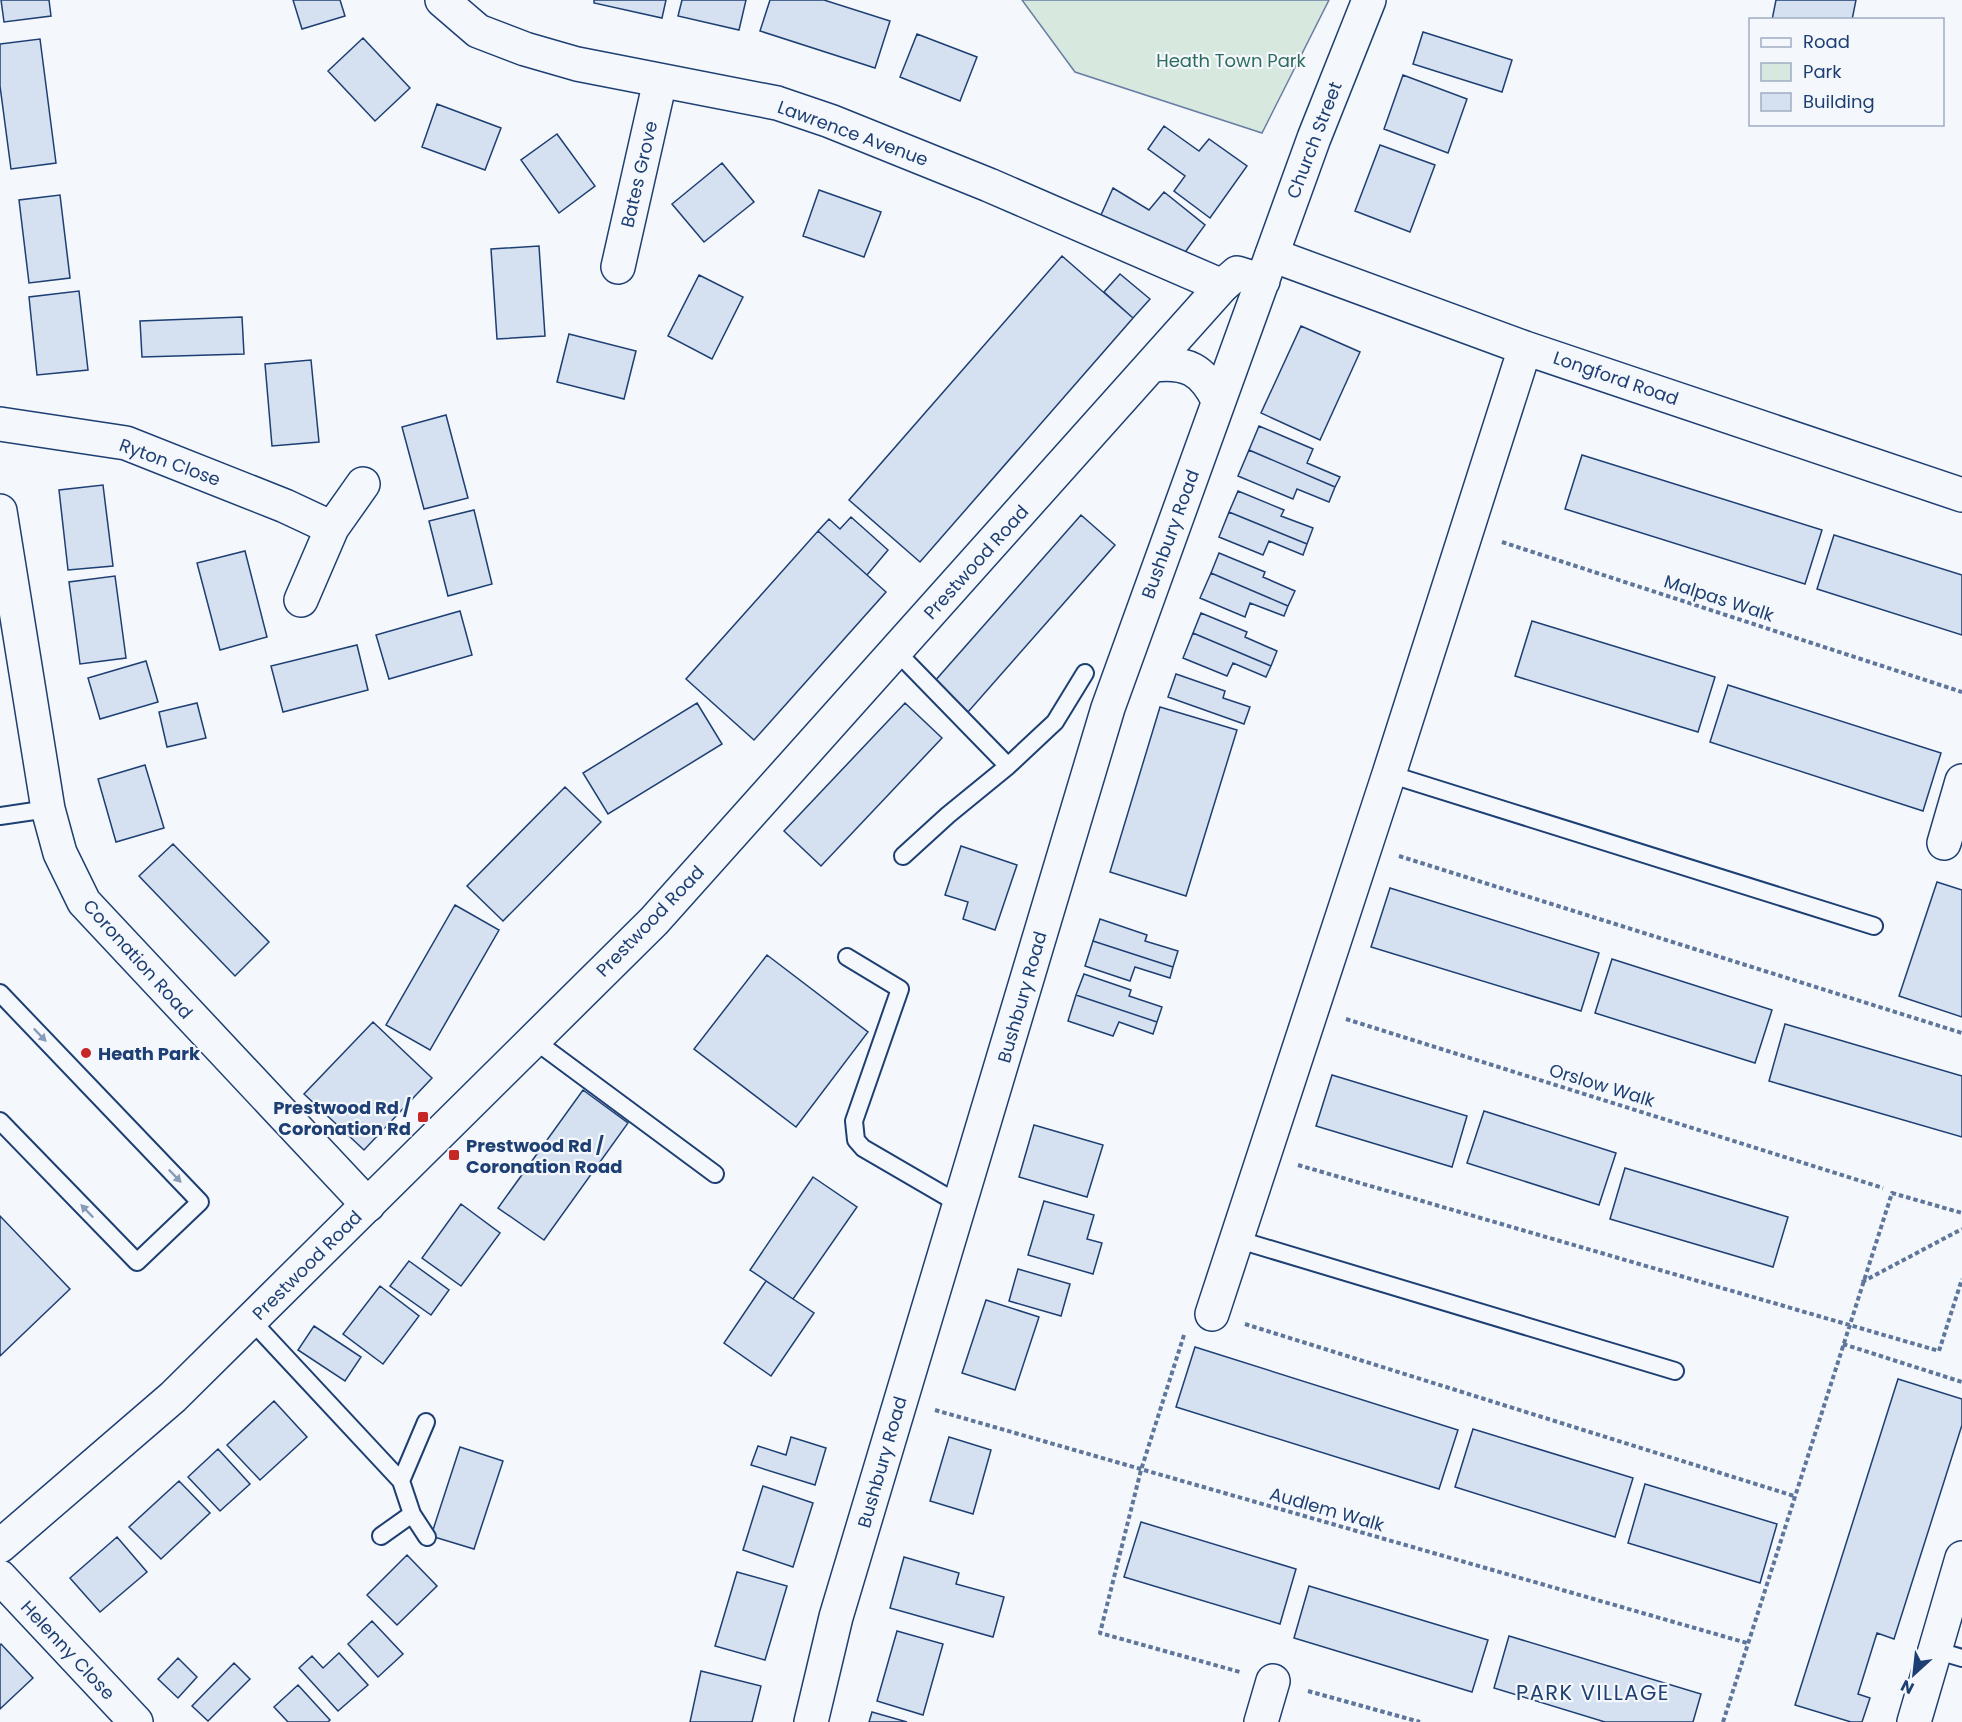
<svg xmlns="http://www.w3.org/2000/svg" width="1962" height="1722" font-family="Poppins,sans-serif">
	<rect width="100%" height="100%" fill="#f4f7fb"/>
	<path fill="#d7e8df" stroke="#687fa3" stroke-width="1.5" d="M1022,0h307l-67,133 -187,-61z"/>
	<path fill="#d5e0f0" stroke="#1d3f73" stroke-width="1.5" d="M1,0h48l2,16 -47,6z
		M293,0h47l5,16 -43,13z
		M594,0h72l-4,18 -68,-15z
		M682,0h64l-7,30 -61,-14z
		M770,0h54l66,21 -15,47 -115,-37z
		M1776,0h80l-4,20h-80z
		M1423,32l89,28 -10,32 -89,-28z
		M917,34l60,23 -17,44 -60,-24z
		M363,38l47,50 -35,33 -47,-50z
		M40,39l16,124 -45,6 -11,-83v-42z
		M1403,75l64,24 -19,54 -64,-24z
		M437,104l64,24 -16,42 -63,-23z
		M1164,126l35,25 10,-12 38,27 -37,52 -36,-27 11,-15 -37,-27z
		M557,134l38,52 -36,27 -38,-53z
		M1380,145l55,20 -25,67 -55,-21z
		M722,163l32,39 -50,40 -32,-38z
		M1113,188l36,22 15,-18 41,33 -22,30 -82,-40z
		M819,190l62,22 -17,45 -61,-21z
		M60,195l10,83 -41,5 -10,-83z
		M539,246l6,90 -48,3 -6,-90z
		M1062,256l71,62 -213,244 -71,-62z
		M1120,274l30,25 -17,19 -29,-26z
		M699,275l44,22 -31,62 -44,-23z
		M79,291l9,79 -51,5 -8,-78z
		M242,317l2,37 -102,3 -2,-36z
		M1301,326l59,26 -40,88 -59,-27z
		M569,334l67,17 -12,48 -67,-17z
		M311,360l8,82 -47,4 -7,-82z
		M446,415l22,83 -44,11 -22,-82z
		M1259,426l54,23 -6,14 33,14 -5,10 -86,-37z
		M1249,450l86,37 -6,15 -32,-13 -4,10 -55,-23z
		M1582,455l240,75 -17,54 -240,-75z
		M103,485l10,81 -45,4 -9,-80z
		M1238,491l46,19 -3,6 32,12 -6,16 -78,-32z
		M474,510l18,74 -44,12 -19,-75z
		M1229,512l78,32 -4,11 -34,-14 -6,14 -44,-18z
		M1081,515l34,30 -147,167 -34,-30z
		M851,517l37,33 -21,25 -49,-44 11,-12 11,10z
		M818,531l68,61 -132,148 -68,-61z
		M1834,535l128,40v60l-145,-46z
		M245,551l22,86 -47,13 -23,-87z
		M1219,553l46,19 -2,5 32,14 -7,15 -77,-33z
		M1211,573l77,33 -4,10 -34,-13 -5,14 -45,-19z
		M115,576l11,82 -46,6 -11,-82z
		M460,611l12,44 -83,24 -13,-44z
		M1201,613l46,19 -2,5 32,14 -6,15 -78,-33z
		M1532,621l183,56 -17,55 -183,-56z
		M1193,633l78,33 -5,11 -33,-14 -6,13 -44,-18z
		M357,645l11,45 -85,22 -12,-46z
		M146,661l12,41 -58,17 -12,-41z
		M1176,674l49,17 -2,7 27,9 -6,17 -76,-27z
		M1728,685l213,68 -18,58 -213,-69z
		M197,703l9,35 -39,9 -8,-35z
		M697,703l25,41 -114,70 -25,-41z
		M905,703l37,35 -121,128 -37,-35z
		M1160,707l77,23 -51,166 -76,-24z
		M145,765l19,63 -48,14 -18,-63z
		M565,787l36,35 -98,99 -36,-35z
		M173,844l96,98 -34,34 -96,-100z
		M961,846l56,19 -22,65 -32,-11 5,-17 -23,-7z
		M1937,882l25,8v127l-63,-21z
		M1390,888l209,65 -18,58 -210,-64z
		M455,905l44,25 -69,120 -44,-25z
		M1100,919l47,16 -2,6 33,10 -5,16 -80,-26z
		M1093,941l80,26 -3,11 -35,-11 -5,14 -45,-15z
		M767,955l101,77 -72,95 -102,-78z
		M1612,959l160,51 -17,53 -160,-50z
		M1084,974l47,16 -2,6 33,11 -5,15 -81,-27z
		M1076,995l81,27 -4,12 -34,-12 -6,14 -45,-15z
		M373,1022l59,56 -68,72 -60,-56z
		M1785,1024l177,52v61l-193,-56z
		M1332,1075l135,41 -15,51 -136,-41z
		M583,1090l45,33 -84,117 -46,-32z
		M1484,1111l132,42 -17,52 -132,-42z
		M1034,1125l69,20 -16,52 -68,-20z
		M1625,1168l163,49 -15,50 -163,-48z
		M813,1177l44,30 -64,92 -43,-29z
		M1044,1201l50,14 -7,24 15,4 -9,31 -65,-19z
		M461,1204l39,29 -39,53 -39,-28z
		M0,1216l70,73 -70,67z
		M409,1261l40,29 -18,25 -41,-29z
		M1018,1269l52,15 -9,32 -52,-15z
		M766,1281l48,32 -43,63 -47,-33z
		M380,1286l39,30 -36,48 -40,-30z
		M986,1300l53,17 -24,73 -53,-17z
		M314,1326l47,31 -16,24 -47,-31z
		M1195,1347l263,83 -19,59 -263,-82z
		M1898,1379l64,20v26l-68,214 -17,-6 -19,61 12,4 -8,24h-11l-56,-17z
		M274,1401l33,36 -47,43 -33,-35z
		M1473,1429l160,49 -18,59 -160,-50z
		M791,1437l35,11 -11,37 -64,-20 7,-19 28,9z
		M949,1437l42,13 -18,64 -43,-13z
		M460,1447l43,14 -29,88 -43,-13z
		M218,1449l32,35 -30,27 -32,-34z
		M179,1481l31,32 -49,46 -32,-32z
		M1645,1484l132,40 -17,59 -132,-40z
		M763,1486l50,17 -20,64 -50,-17z
		M1141,1522l155,47 -16,55 -156,-47z
		M117,1537l30,35 -47,40 -30,-34z
		M407,1555l30,31 -40,39 -30,-30z
		M904,1557l55,16 -3,11 48,13 -11,40 -103,-29z
		M737,1572l50,14 -22,74 -50,-14z
		M1309,1586l179,54 -16,52 -178,-54z
		M372,1621l31,33 -25,23 -30,-33z
		M897,1631l46,13 -20,71 -46,-14z
		M1509,1636l192,58 -8,28h-88l-111,-34z
		M1,1644l32,34 -33,31v-64z
		M339,1653l29,32 -30,26 -39,-43 13,-12 11,12z
		M178,1658l19,19 -19,21 -20,-19z
		M234,1663l16,16 -42,42 -16,-15z
		M701,1671l60,15 -9,36h-62z
		M298,1685l32,35 -2,2h-40l-14,-15z
		M872,1712l35,10h-38z"/>
	<g fill="none" stroke-linecap="round" stroke-linejoin="round">
		<defs>
			<path id="service" d="M896,651l112,115 -60,49 -45,41
				M1008,766l47,-44 30,-49
				M1389,774l485,152
				M0,816l48,-7
				M847,957l53,32 -46,132 2,19 7,8 98,57
				M0,993l200,209 -63,60 -137,-141
				M534,1040l181,134
				M1236,1239l439,132
				M251,1320l150,161 11,33 15,23
				M401,1481l25,-59
				M381,1536l31,-22
				M1935,1650l27,8"/>
			<path id="minor" d="M442,0l36,31 47,18 52,15 200,39 53,18 159,64 233,101
				M1272,255l253,93 437,147
				M618,267l42,-186
				M0,424l126,19 159,63 47,22
				M0,511l48,298 12,44 24,49 284,303
				M301,600l31,-72 31,-44
				M1944,843l18,-62
				M1212,1314l177,-540 136,-426
				M0,1577l136,145
				M1261,1722l12,-41
				M1914,1722l48,-164"/>
			<path id="tertiary" d="M1153,365c34,-4 50,5 65,35
				M0,1546l173,-149 481,-476 568,-635 15,-13 26,8
				M811,1722l25,-105 272,-909 206,-570 55,-138"/>
		</defs>
		<use href="#service" stroke="#1d3f73" stroke-width="20"/>
		<use href="#minor" stroke="#1d3f73" stroke-width="36"/>
		<use href="#tertiary" stroke="#1d3f73" stroke-width="36"/>
		<path stroke="#5e769c" stroke-width="4" stroke-dasharray="4.5 3" stroke-linecap="butt" d="M1502,542l460,150
			M1399,856l563,177
			M1346,1019l537,169
			M1298,1165l641,186 23,-72
			M1862,1282l100,-53
			M1245,1324l549,172
			M1184,1335l-43,135 -41,163 140,39
			M1843,1344l119,38
			M935,1410l812,233
			M1308,1691l112,31
			M1723,1722l169,-529 70,20"/>
		<use href="#service" stroke="#f4f7fb" stroke-width="16"/>
		<use href="#minor" stroke="#f4f7fb" stroke-width="33"/>
		<use href="#tertiary" stroke="#f4f7fb" stroke-width="33"/>
	</g>
	<defs><path id="oneway-solid" d="M-6-.8H1V-3.2L6.5 0L1 3.2V.8H-6Z" transform="scale(1.5)"/></defs>
	<g fill="#889bb7">
		<use href="#oneway-solid" transform="translate(40 1035) rotate(46)"/>
		<use href="#oneway-solid" transform="translate(175 1176) rotate(46)"/>
		<use href="#oneway-solid" transform="translate(87 1211) rotate(-134)"/>
	</g>
	<g fill="#c62828" stroke="#f4f7fb" stroke-width="2">
		<circle cx="86" cy="1053" r="6"/>
		<rect x="417" y="1111" width="12" height="12" rx="3"/>
		<rect x="448" y="1149" width="12" height="12" rx="3"/>
	</g>
	<g text-anchor="middle" dominant-baseline="central" stroke-width="4.5" stroke-linejoin="round" paint-order="stroke">
		<g font-size="18" fill="#2c6c60" stroke="#f4f7fb">
			<text x="1231" y="60">Heath Town Park</text>
		</g>
		<g font-size="18" fill="#1d3f73" stroke="#f4f7fb">
			<text transform="translate(853 133) rotate(20)">Lawrence Avenue</text>
			<text transform="translate(1314 140) rotate(-69)">Church Street</text>
			<text transform="translate(639 174) rotate(-77)">Bates Grove</text>
			<text transform="translate(1616 378) rotate(19)">Longford Road</text>
			<text transform="translate(170 462) rotate(20)">Ryton Close</text>
			<text transform="translate(1170 534) rotate(-70)">Bushbury Road</text>
			<text transform="translate(976 562) rotate(-48)">Prestwood Road</text>
			<text transform="translate(1719 598) rotate(18)">Malpas Walk</text>
			<text transform="translate(650 921) rotate(-46)">Prestwood Road</text>
			<text transform="translate(138 959) rotate(48)">Coronation Road</text>
			<text transform="translate(1022 997) rotate(-74)">Bushbury Road</text>
			<text transform="translate(1602 1085) rotate(17)">Orslow Walk</text>
			<text transform="translate(307 1265) rotate(-45)">Prestwood Road</text>
			<text transform="translate(882 1462) rotate(-74)">Bushbury Road</text>
			<text transform="translate(1327 1509) rotate(16)">Audlem Walk</text>
			<text transform="translate(68 1650) rotate(47)">Helenny Close</text>
		</g>
		<g font-size="18" font-weight="bold" fill="#1d3f73" stroke="#f4f7fb" text-anchor="start">
			<text x="98" y="1053">Heath Park</text>
			<text x="411" y="1107" text-anchor="end">Prestwood Rd /<tspan x="411" dy="21">Coronation Rd</tspan></text>
			<text x="466" y="1145">Prestwood Rd /<tspan x="466" dy="21">Coronation Road</tspan></text>
		</g>
		<g font-size="21" letter-spacing="1.5" fill="#1d3f73" stroke="#f4f7fb">
			<text x="1593" y="1692">PARK VILLAGE</text>
		</g>
	</g>
	<rect x="1749" y="18" width="195" height="108" fill="#f4f7fb" stroke="#9eadc5" stroke-width="1.5"/>
	<rect x="1761" y="38" width="30" height="9" fill="#f4f7fb" stroke="#9eadc5" stroke-width="1.5"/>
	<text x="1803" y="48" font-size="18" fill="#1d3f73">Road</text>
	<rect x="1761" y="63" width="30" height="18" fill="#d7e8df" stroke="#9eadc5" stroke-width="1.5"/>
	<text x="1803" y="78" font-size="18" fill="#1d3f73">Park</text>
	<rect x="1761" y="93" width="30" height="18" fill="#d5e0f0" stroke="#9eadc5" stroke-width="1.5"/>
	<text x="1803" y="108" font-size="18" fill="#1d3f73">Building</text>
	<g transform="translate(1914 1674) rotate(207)" stroke="#f4f7fb" stroke-width="4.5" paint-order="stroke">
	<path d="M0-4.5L10 22L0 15L-10 22Z" fill="#1d3f73"/>
	<text y="-9" font-size="16" font-weight="bold" text-anchor="middle" fill="#1d3f73">N</text>
	</g>
</svg>
